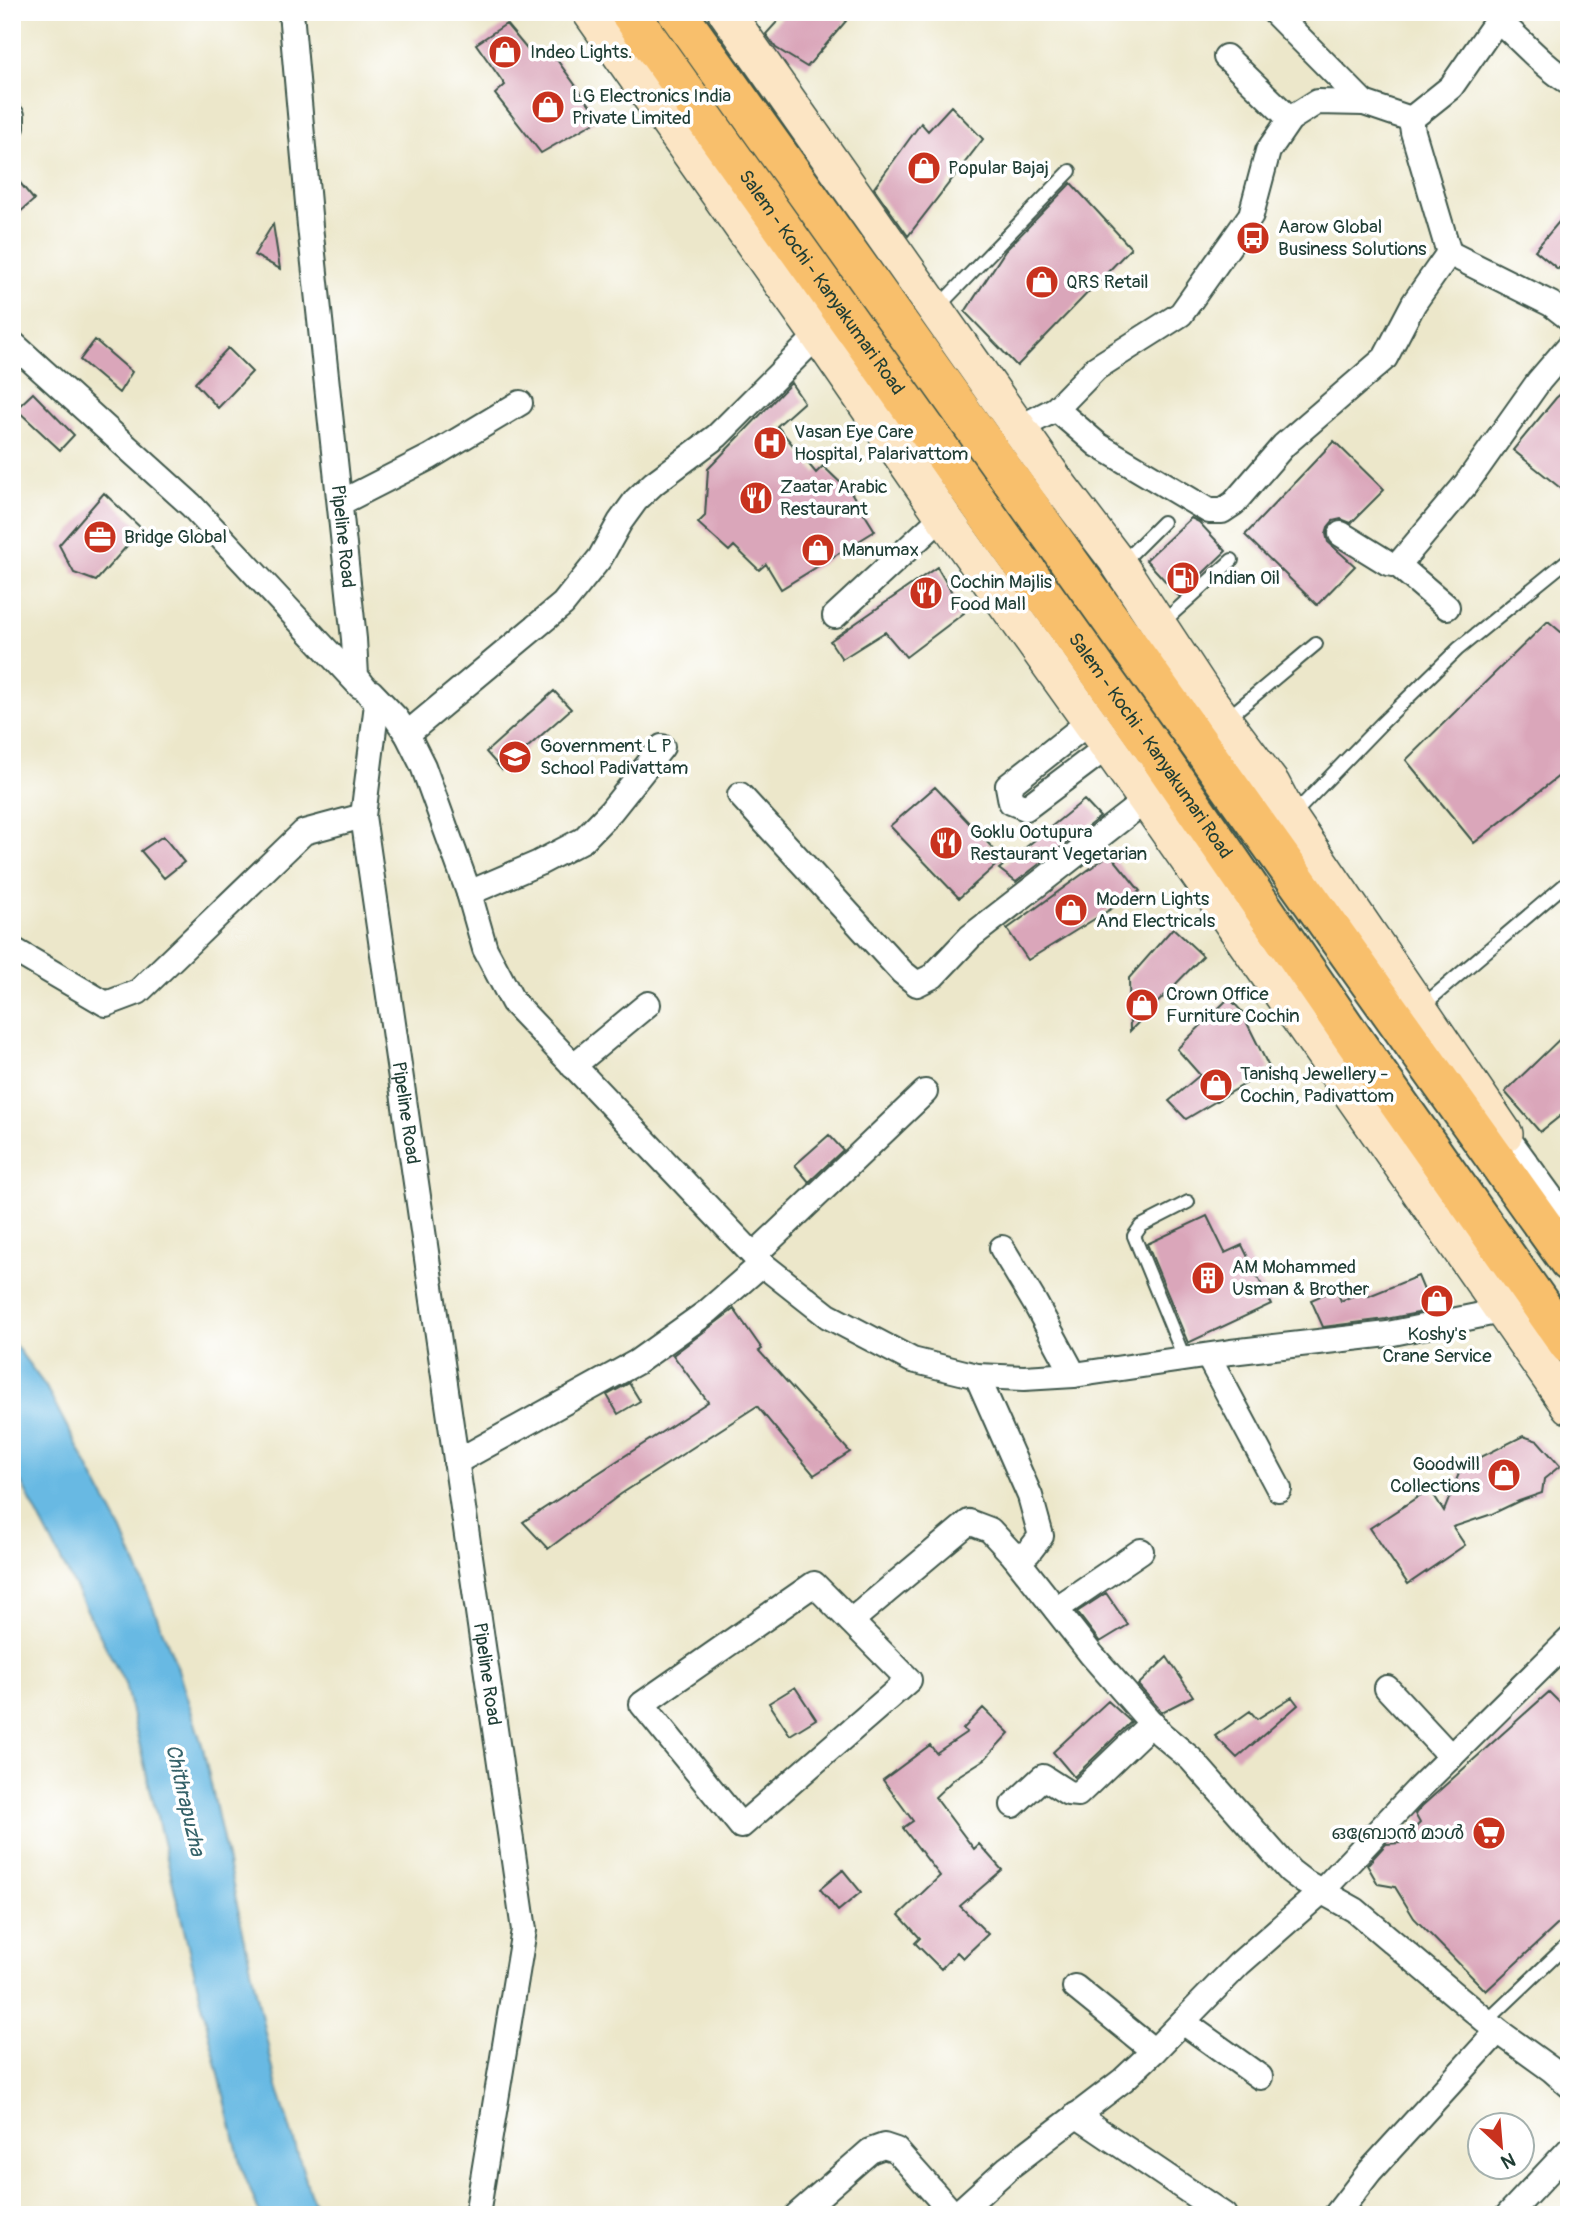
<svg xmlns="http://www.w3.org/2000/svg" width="1581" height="2227" font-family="Pangolin,'Noto Sans Malayalam',sans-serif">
	<rect width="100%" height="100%" fill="#fff"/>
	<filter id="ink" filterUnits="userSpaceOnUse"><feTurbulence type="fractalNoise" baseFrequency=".0143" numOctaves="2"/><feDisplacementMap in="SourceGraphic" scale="14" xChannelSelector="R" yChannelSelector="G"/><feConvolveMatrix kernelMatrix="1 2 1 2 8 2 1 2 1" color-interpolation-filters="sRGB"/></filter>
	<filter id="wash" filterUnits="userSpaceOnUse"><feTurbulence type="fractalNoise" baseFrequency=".00686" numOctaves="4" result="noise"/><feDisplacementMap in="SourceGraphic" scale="28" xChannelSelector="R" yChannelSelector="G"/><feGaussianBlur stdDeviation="1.57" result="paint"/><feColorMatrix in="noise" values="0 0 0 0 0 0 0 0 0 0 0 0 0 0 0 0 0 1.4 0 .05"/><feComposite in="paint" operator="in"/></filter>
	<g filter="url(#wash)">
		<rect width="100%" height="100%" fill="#ece7ca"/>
		<path fill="#68b9e3" stroke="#447b8c" stroke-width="2" d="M12,1341l34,46 76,144 55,135 26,82 73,335 34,110 10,22h-60l-19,-49 -116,-482 -113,-219z"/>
		<g id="blocks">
			<path fill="#daa6ba" d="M786,12h50l10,9 -39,46 -31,-19 -10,-14z
				M506,24l30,36 13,-11 51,70 -59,34 -46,-59 10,-9 -29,-41z
				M951,106l32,33 -75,97 -34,-48 47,-65 7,8z
				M12,173l22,27 -22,19z
				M1071,183l60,65 -114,118 -52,-54 40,-61z
				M1569,210v47l-11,12 -23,-19z
				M273,224l7,45 -26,-14z
				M95,340l37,32 -13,21 -39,-33z
				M228,348l24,24 -34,36 -23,-25z
				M791,383l13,19 -27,24 39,47 7,-7 29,28 23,37 -94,58 -15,-25 -7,6 -25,-24 -5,5 -31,-28 7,-7 3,-47z
				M1569,387v108l-56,-45 43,-52z
				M33,393l41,42 -14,15 -44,-41z
				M1334,441l50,49 -33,33 -10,-4 -8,2 -5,6 -2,7 2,8 27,24 -38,39 -72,-70z
				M104,493l38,36 -46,52 -22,-8 -15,-28z
				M1191,518l8,4 27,29 -47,45 -33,-36z
				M937,567l27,46 -58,44 -21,-25 -43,27 -12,-18z
				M1548,621l21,18v129l-95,75 -68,-83z
				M554,691l17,18 -69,61 -16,-18z
				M935,787l68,72 -44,39 -69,-72z
				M1084,800l16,17 -84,65 -17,-13z
				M163,836l21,26 -20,16 -23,-27z
				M1110,854l30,37 -112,69 -21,-31z
				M1173,928l30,28 -73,75 -1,-53z
				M1229,998l20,21 -3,2 24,48 -84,50 -17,-18 31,-26 -23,-26z
				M1569,1030v79l-29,23 -35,-40z
				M829,1135l14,15 -34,32 -14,-17z
				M1207,1216l18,37 17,-8 29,59 -83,39 -41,-99z
				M1418,1276l13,31 -13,6 -32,6 -63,8 -12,-27 25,-11 5,12 25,-11 3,6z
				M734,1309l28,40 -3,2 91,101 -36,23 -57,-69 -136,88 -73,55 -25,-27 185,-120 -35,-47z
				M629,1383l11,18 -22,13 -11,-19z
				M1523,1436l15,5 22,25 -16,13 -2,14 -23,8 -27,13 -39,13 12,18 -57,39 -38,-56 60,-39 14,22 16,-40 17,-12z
				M1106,1593l22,32 -28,17 -23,-30z
				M1167,1657l26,39 -31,16 -24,-27z
				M795,1687l21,32 -26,16 -21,-32z
				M1549,1692l20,20v202l-83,77 -72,-73 -19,-31 -17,-3 -11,-19 19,-21 14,-1 20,-20 -5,-9 7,-8z
				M1292,1697l6,8 -61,53 -22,-22 35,-25 7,8z
				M1108,1701l23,21 -57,55 -21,-25z
				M983,1708l26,25 -24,26 -30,19 -20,19 39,52 5,-5 23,26 -42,36 28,28 -25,24 -6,-6 -16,17 -26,-26 5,-5 -21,-23 41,-39 -37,-48 10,-7 -30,-41 47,-35 6,8 31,-21 -4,-3z
				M843,1870l18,22 -23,19 -18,-22z"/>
		</g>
	</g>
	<g filter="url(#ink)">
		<use href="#blocks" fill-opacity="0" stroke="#3e564a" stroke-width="2"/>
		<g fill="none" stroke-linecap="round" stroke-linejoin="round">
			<defs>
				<path id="lane" d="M938,307l132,-136
					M1122,563l41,-41
					M1161,624l71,-64
					M1225,720l91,-76
					M1293,815l88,-91 77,-75 111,-90
					M1420,1008l149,-127
					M1185,1360l-51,-124 7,-10 47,-24
					M1487,2021l82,-78"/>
				<g id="street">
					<path id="s1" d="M291,12l19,214 44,413 2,37 21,28 -14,112 161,1114 -47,285"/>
					<path d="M1274,12l90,91"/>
					<path d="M1497,19c24,21 45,46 72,63"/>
					<path d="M1226,57l64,62"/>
					<path d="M12,116v11"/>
					<path d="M1449,253l-36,-121 -2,-13 40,-32 52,-75"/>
					<path d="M12,343l179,162 169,181"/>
					<path d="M1056,409l42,36 111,66h13l12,-8 50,-58 101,-87 29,-55 35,-50 102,51 18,14"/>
					<path d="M1019,428l37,-19 40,-41 85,-54 70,-99 17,-64 22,-32 27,-17 47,1 47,16"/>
					<path d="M340,503l90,-46 90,-54"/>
					<path d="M1341,534l47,29 10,2"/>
					<path d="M1447,607l-49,-42 68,-81 73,-103 30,-35"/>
					<path d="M835,616l108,-100"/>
					<path d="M371,692l25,26 11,16 16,32 46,127 16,56 28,53 249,262 66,52 84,44 65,16 47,2 50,-3 157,-23 157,-18 128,-26"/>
					<path d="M1089,722l-81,64 3,16 15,6 81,-61"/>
					<path d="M407,734l156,-130 37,-46 20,-36 16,-22 18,-17 63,-47 101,-101"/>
					<path d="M740,795l162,177 15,12 16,-8 37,-39 176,-137"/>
					<path d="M469,893l70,-30 44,-23 28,-29 51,-64"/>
					<path d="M12,949l94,55 32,-12 166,-160 59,-16"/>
					<path d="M573,1066l75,-62"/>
					<path d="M1505,1134l64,88"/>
					<path d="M1002,1248l33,55 39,72"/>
					<path d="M754,1255l171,-163"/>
					<path d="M1208,1356l71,133"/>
					<path d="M977,1376l53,120 11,40 -13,17 -14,3 77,98 70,80 30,25 99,112 13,10 52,29 143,121 54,39 17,15"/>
					<path d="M456,1462l181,-100 70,-50 55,-48"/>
					<path d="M814,1584l95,96 -168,146 -99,-122z"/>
					<path d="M1056,1609l85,-58"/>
					<path d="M851,1621l118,-99 21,8 24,26"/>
					<path d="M1387,1688l64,69"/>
					<path d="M1013,1805l30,-28 25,16 10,1 74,-71"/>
					<path d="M1075,1987l79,64"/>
					<path d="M1183,2022l77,55"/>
					<path d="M1076,2115l148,100"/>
					<path d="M797,2215l73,-64 14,-5 12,4 58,65"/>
					<path d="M956,2215l52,-47 115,-88 31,-29 85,-87 82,-72 97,-103 151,-149"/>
					<path d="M1336,2215l34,-44 128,-140"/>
					<path d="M1508,2215l61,-65"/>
				</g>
				<path id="secondary" d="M590,12l228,323 125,181 203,284 423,606
					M726,12l330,469 60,79 89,135 67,89 18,34 215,316"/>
				<g id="highway">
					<path id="s2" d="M629,12l527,740 200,291 213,302"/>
					<path d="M677,12l892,1250"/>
				</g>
			</defs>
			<use href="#lane" stroke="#3e564a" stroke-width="16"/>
			<use href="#street" stroke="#3e564a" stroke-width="28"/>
			<use href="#secondary" stroke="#3e564a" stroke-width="38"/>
			<use href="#highway" stroke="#3e564a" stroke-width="42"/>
			<use href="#lane" stroke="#fff" stroke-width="12"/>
			<use href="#street" stroke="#fff" stroke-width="24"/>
			<use href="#secondary" stroke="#fce5c4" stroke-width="35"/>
			<use href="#highway" stroke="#f8bf6c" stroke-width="38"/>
		</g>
	</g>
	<defs>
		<symbol id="shop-disc" viewBox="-11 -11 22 22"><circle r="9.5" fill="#c8321e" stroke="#fff"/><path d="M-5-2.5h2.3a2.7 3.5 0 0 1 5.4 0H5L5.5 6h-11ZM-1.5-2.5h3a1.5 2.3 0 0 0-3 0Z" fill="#fff"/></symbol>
		<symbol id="bus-disc" viewBox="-11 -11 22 22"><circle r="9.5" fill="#c8321e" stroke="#fff"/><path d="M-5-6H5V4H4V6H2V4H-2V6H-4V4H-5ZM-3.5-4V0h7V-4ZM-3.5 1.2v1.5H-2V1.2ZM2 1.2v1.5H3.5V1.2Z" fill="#fff"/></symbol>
		<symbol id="hospital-disc" viewBox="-11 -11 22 22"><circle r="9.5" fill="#c8321e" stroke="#fff"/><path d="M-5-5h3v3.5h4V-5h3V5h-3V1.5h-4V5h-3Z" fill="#fff"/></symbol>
		<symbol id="restaurant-disc" viewBox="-11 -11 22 22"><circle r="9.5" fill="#c8321e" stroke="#fff"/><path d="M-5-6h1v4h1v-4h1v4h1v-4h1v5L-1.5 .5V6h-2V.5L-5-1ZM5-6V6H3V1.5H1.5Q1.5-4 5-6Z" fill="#fff"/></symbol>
		<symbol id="office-disc" viewBox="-11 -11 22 22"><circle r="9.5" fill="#c8321e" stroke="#fff"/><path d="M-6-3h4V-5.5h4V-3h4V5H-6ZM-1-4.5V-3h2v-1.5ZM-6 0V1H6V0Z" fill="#fff"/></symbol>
		<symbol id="fuel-disc" viewBox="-11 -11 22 22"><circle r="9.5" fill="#c8321e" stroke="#fff"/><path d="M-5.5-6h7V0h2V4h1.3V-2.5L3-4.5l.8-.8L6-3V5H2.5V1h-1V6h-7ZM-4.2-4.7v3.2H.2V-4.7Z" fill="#fff"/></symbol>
		<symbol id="school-disc" viewBox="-11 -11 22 22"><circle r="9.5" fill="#c8321e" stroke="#fff"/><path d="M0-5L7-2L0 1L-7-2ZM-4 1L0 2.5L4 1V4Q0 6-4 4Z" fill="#fff"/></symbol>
		<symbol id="building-disc" viewBox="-11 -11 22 22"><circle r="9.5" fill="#c8321e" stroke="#fff"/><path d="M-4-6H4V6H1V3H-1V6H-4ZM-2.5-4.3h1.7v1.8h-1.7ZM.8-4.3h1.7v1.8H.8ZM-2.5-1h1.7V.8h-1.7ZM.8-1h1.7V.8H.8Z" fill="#fff"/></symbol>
		<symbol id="supermarket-disc" viewBox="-11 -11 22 22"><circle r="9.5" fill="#c8321e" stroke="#fff"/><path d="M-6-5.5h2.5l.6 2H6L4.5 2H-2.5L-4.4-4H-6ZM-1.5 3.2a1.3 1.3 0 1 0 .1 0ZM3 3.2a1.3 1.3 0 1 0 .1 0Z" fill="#fff"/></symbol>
	</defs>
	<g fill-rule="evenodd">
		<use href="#shop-disc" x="486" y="33" width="38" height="38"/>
		<use href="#shop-disc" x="529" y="88" width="38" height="38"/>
		<use href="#shop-disc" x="905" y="149" width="38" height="38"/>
		<use href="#bus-disc" x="1234" y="219" width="38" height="38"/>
		<use href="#shop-disc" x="1023" y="263" width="38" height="38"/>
		<use href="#hospital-disc" x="751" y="424" width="38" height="38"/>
		<use href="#restaurant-disc" x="737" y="479" width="38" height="38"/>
		<use href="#office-disc" x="81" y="518" width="38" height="38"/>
		<use href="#shop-disc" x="799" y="531" width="38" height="38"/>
		<use href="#fuel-disc" x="1164" y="559" width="38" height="38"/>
		<use href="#restaurant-disc" x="907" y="574" width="38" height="38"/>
		<use href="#school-disc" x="496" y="738" width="38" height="38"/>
		<use href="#restaurant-disc" x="927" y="824" width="38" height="38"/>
		<use href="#shop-disc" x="1052" y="891" width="38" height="38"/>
		<use href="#shop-disc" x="1123" y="986" width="38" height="38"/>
		<use href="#shop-disc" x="1197" y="1066" width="38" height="38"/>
		<use href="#building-disc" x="1189" y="1259" width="38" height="38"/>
		<use href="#shop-disc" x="1418" y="1282" width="38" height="38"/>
		<use href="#shop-disc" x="1485" y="1456" width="38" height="38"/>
		<use href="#supermarket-disc" x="1470" y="1814" width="38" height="38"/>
	</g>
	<g text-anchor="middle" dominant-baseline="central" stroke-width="7" stroke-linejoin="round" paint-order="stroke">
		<g font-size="19" fill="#1f3d34" stroke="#fff" text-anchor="start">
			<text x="530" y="52">Indeo Lights.</text>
			<text x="572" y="96">LG Electronics India<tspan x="572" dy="22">Private Limited</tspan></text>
			<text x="948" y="168">Popular Bajaj</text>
			<text x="1278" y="227">Aarow Global<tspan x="1278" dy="22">Business Solutions</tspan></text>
			<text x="1066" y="282">QRS Retail</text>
			<text x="794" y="432">Vasan Eye Care<tspan x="794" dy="22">Hospital, Palarivattom</tspan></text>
			<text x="780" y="487">Zaatar Arabic<tspan x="780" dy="22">Restaurant</tspan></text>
			<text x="124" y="537">Bridge Global</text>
			<text x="842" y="550">Manumax</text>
			<text x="1208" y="578">Indian Oil</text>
			<text x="950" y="582">Cochin Majlis<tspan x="950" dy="22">Food Mall</tspan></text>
			<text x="540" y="746">Government L P<tspan x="540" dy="22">School Padivattam</tspan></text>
			<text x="970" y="832">Goklu Ootupura<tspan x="970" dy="22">Restaurant Vegetarian</tspan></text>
			<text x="1096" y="899">Modern Lights<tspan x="1096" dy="22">And Electricals</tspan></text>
			<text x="1166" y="994">Crown Office<tspan x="1166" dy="22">Furniture Cochin</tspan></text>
			<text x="1240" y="1074">Tanishq Jewellery -<tspan x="1240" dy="22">Cochin, Padivattom</tspan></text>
			<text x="1232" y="1267">AM Mohammed<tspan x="1232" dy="22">Usman &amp; Brother</tspan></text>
			<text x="1437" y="1334" text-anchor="middle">Koshy's<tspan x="1437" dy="22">Crane Service</tspan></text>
			<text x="1480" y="1464" text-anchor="end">Goodwill<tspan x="1480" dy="22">Collections</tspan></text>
			<text x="1464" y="1833" text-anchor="end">ഒബ്രോൻ മാൾ</text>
		</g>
		<g font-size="19" fill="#1f3d34" stroke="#fff">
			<text stroke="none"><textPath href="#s2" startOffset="332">Salem - Kochi - Kanyakumari Road</textPath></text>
			<text stroke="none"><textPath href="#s1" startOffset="527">Pipeline Road</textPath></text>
			<text stroke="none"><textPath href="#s2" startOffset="900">Salem - Kochi - Kanyakumari Road</textPath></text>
			<text stroke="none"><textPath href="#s1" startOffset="1115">Pipeline Road</textPath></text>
			<text stroke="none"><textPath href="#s1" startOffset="1682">Pipeline Road</textPath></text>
		</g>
		<g font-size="21" font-style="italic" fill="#356269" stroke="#fff">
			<text transform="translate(185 1800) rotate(77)">Chithrapuzha</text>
		</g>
	</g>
	<rect width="1581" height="2227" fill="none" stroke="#fff" stroke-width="42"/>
	<g transform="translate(1501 2146) rotate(154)"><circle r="33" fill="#ffffff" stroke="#a5b1ae" stroke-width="2"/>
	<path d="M0-5L12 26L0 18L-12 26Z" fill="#c8321e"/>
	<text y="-10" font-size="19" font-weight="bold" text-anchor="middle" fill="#1f3d34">N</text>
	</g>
</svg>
